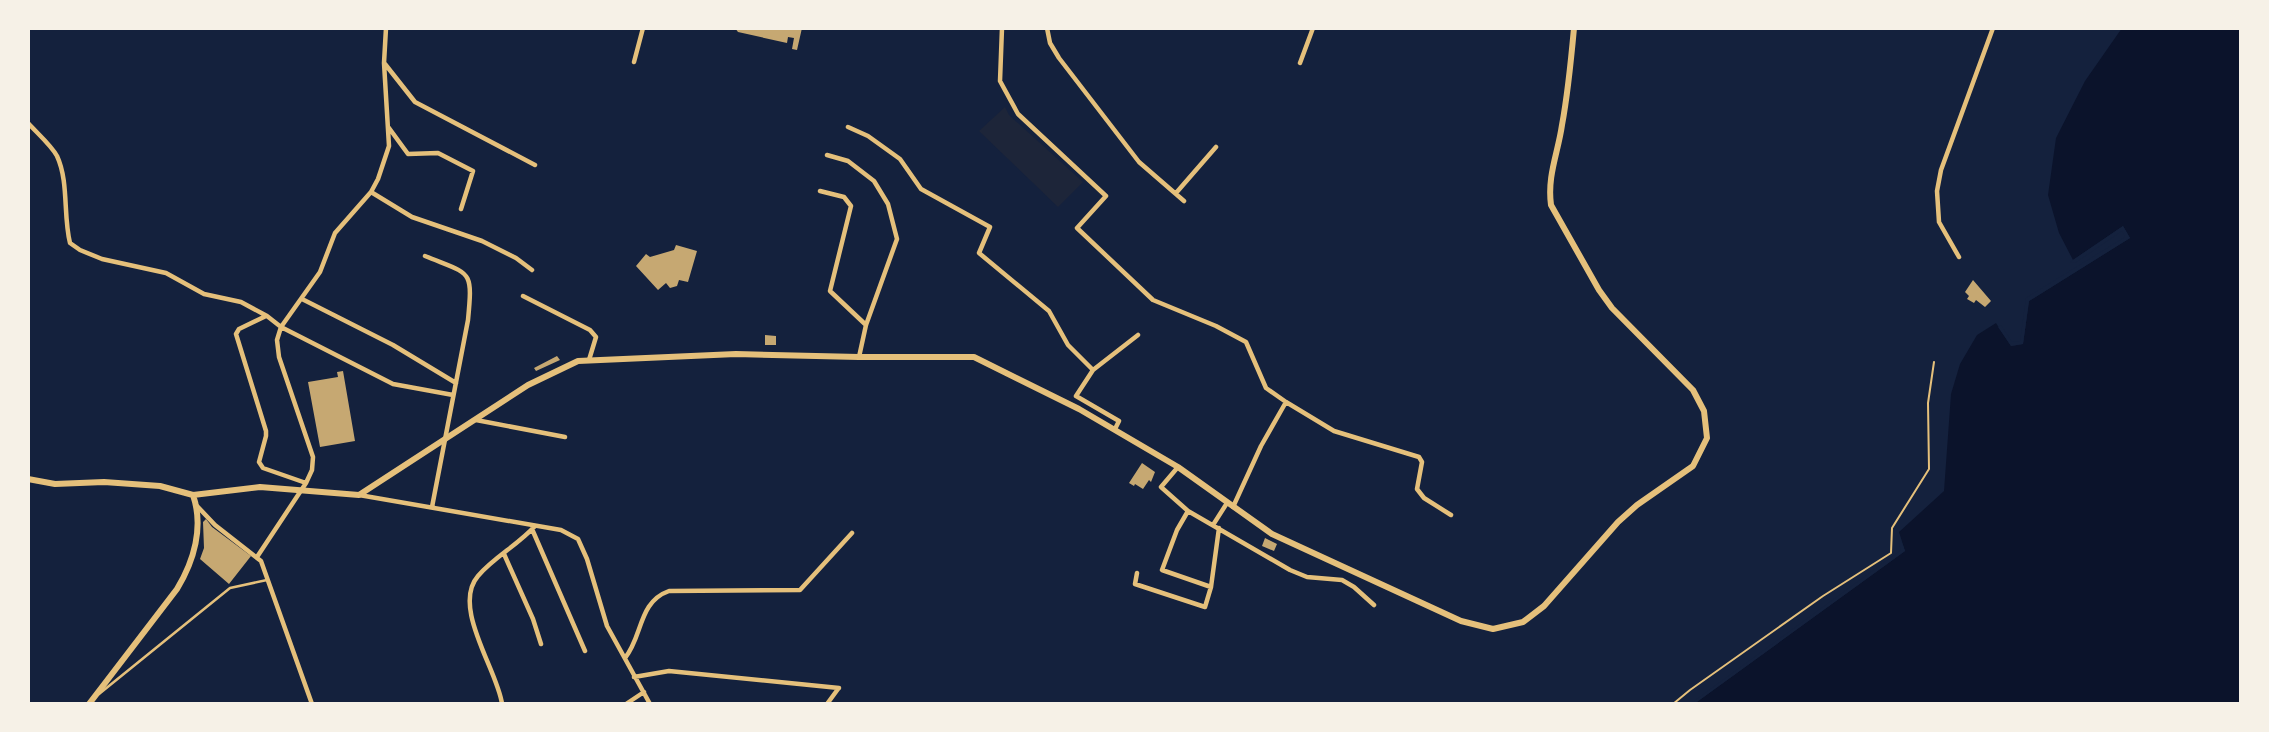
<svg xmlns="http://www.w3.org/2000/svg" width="2269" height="732" font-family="'DM Sans',sans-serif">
	<rect width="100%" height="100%" fill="#14213d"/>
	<path fill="#1d2539" d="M1005,107l4,8 74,67 -25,25 -79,-76z"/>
	<path fill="#0b132b" d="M2122,28h119v676h-547l211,-153 -6,-19 45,-41 7,-97 9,-30 17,-29 19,-12 15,23 12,-2 6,-43 101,-63 -7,-12 -50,34 -14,-27 -11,-38 8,-57 29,-57z"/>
	<path fill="#14213d" d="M2123,226l7,12 -101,63 -6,43 -12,2 -13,-19 3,-2 11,17 8,-1 6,-43 99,-61 -3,-6 -47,32 -5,-1z
		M1901,540l4,11 -211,153h-4l211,-154 -2,-6z"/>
	<path fill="#c6a872" d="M735,28h67l-5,22 -5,-1 2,-11 -6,-1 -1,6 -49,-11z
		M676,245l21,6 -9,31 -9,-2 -2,6 -7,2 -4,-5 -8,7 -22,-24 10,-12 4,3 24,-7z
		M1973,280l18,21 -6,6 -9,-7 -2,3 -7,-4 2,-3 -4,-4z
		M765,335l11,1v9h-11z
		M557,356l3,4 -24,11 -2,-3z
		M343,371l12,70 -35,6 -12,-65 30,-5 -1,-5z
		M1142,463l13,9 -4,10 -2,-2 -6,9 -8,-5 -1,2 -5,-3z
		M206,519l6,8 39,29 -22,28 -29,-25 4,-11 -1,-26z
		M1265,538l12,6 -3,7 -12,-5z"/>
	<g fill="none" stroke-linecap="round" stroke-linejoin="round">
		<path stroke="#e5c07b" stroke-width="2" d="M1673,704l17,-14 133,-94 68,-43 1,-25 37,-59 -1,-66 6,-41"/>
		<path stroke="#e5c07b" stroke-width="2.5" d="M99,694l131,-106 37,-8"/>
		<path stroke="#e5c07b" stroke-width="4.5" d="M1002,28l-2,53 18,33 88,82 -29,32 76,72 63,26 30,16 20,46 20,14 48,29 85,26 3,5 -5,27 7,9 27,17
			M1047,28l3,15 9,15 80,104 45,39
			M634,62l9,-34
			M1300,63l13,-35
			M385,64l30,38 120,63
			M28,123c9,10 23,22 29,33 12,26 6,59 13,87l10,7 22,9 64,14 38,21 37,8 26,14 14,11 112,57 60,11
			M848,127l20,9 32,23 21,30 69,38 -11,26 70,58 19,34 25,25 -17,26 43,25 -4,8
			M389,128l19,26 30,-1 35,18 -12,38
			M827,155l21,6 26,20 14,23 9,35 -31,86 -7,32
			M820,191l24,6 7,9 -21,85 36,34
			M371,192l41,25 70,24 34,17 16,12
			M1176,193l40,-46
			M425,256c46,19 48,12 43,64l-36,187
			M1959,257l-20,-35 -2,-31 4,-21 52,-142
			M523,296l67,34 6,7 -7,23
			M302,299l91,46 63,38
			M266,316l-27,13 -3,5 30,97v5l-7,26 4,6 43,15
			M1093,370l45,-35
			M476,420l89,17
			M1178,467l-17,20 27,24 102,59 17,7 35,3 12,7 20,18
			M359,495l202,35 17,9 9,20 20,67 43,78
			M197,506l18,19 46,36 51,143
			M1233,507l28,-61 25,-44
			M1188,511l-11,19 -15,40 49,17
			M1213,525l14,-22
			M532,529l53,122
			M504,554l29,65 8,25
			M257,557l49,-74 6,-13 1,-13 -34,-100 -2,-17 4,-13 39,-55 15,-39 36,-41 7,-13 11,-33 -5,-83 2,-35
			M1137,573l-2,11 70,23 6,-20 8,-59
			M625,658c18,-22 13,-56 44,-67l131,-1 52,-57
			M634,677l35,-6 170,17
			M502,704c-4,-33 -51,-97 -24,-128 16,-19 40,-31 57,-50
			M626,704l18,-12
			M827,704l11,-15"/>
		<path stroke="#e5c07b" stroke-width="6" d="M28,479l27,5 49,-2 56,4 33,9 67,-8 99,8 169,-110 50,-24 158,-7 123,3h115l105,52 99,58 94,67 189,87 32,8 30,-7 21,-16 74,-84 19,-17 56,-39 14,-28 -3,-27 -11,-21 -81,-82 -13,-18 -48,-85c-4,-29 7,-52 11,-80 6,-32 9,-64 12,-97
			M89,704l88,-115c17,-28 27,-62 16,-94"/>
	</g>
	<rect width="2269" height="732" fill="none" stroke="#f6f1e7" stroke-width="60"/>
</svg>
